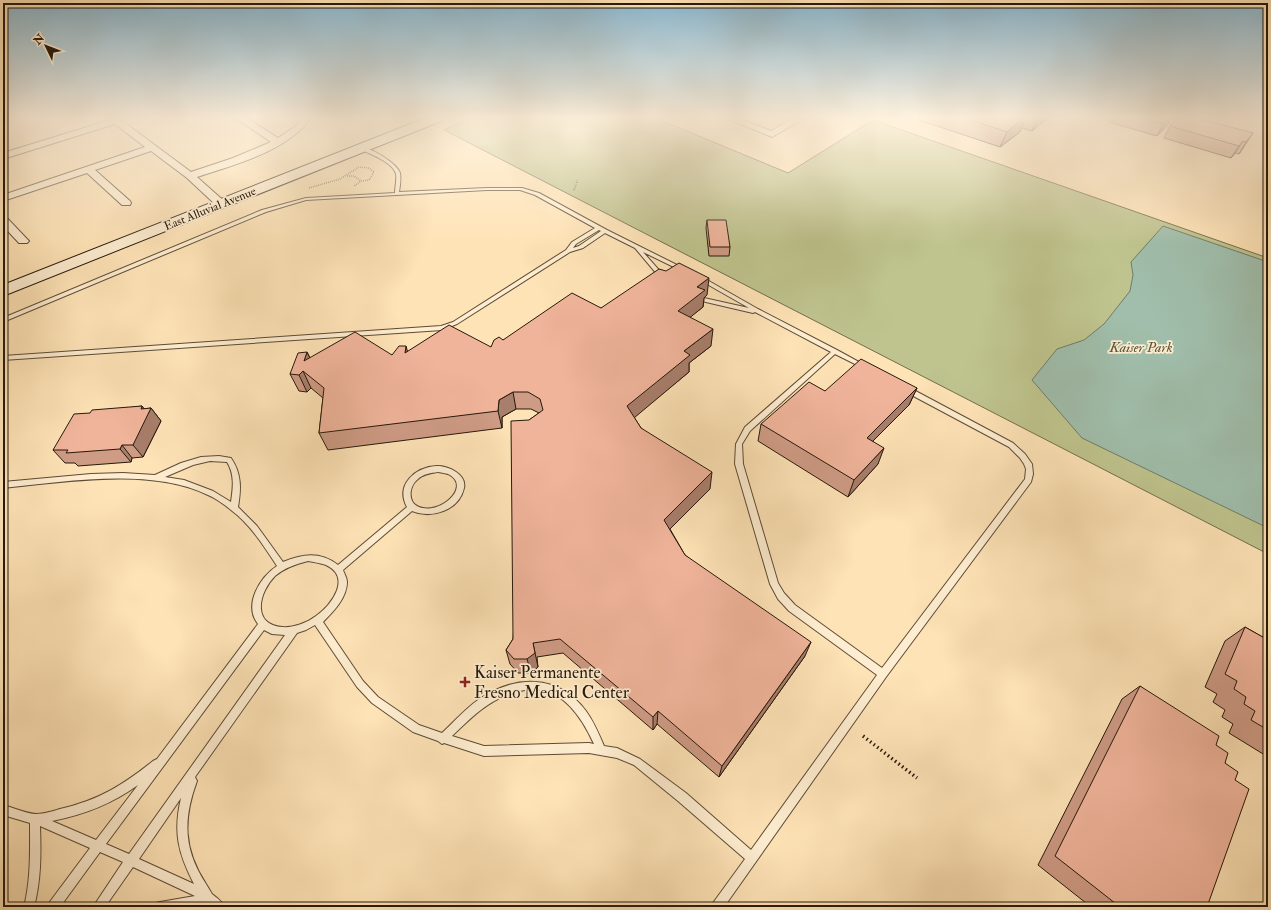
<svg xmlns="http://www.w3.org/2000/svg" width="1271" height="910" font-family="'IM FELL Double Pica',serif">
	<rect width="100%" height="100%" fill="#fee3b6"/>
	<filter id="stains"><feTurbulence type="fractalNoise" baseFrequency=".005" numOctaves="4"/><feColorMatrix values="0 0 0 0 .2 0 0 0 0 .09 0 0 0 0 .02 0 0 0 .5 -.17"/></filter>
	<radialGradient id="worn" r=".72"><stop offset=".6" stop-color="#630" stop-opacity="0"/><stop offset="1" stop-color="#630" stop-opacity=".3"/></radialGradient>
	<path fill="#bfc48e" stroke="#736e4c" d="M473,117h180l135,56 85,-53 395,138v296l-824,-424z"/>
	<path fill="#a0beab" stroke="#707c6b" d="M1163,226l105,36v266l-186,-90 -50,-58 25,-31 27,-9 20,-16 26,-33 3,-16 -2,-13z"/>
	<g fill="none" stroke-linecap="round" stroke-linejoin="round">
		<defs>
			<path id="lane" d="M360,147c10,0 37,16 40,26 1,6 0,13 -1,19l88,-4h35l17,5 68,37 80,40 -1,1h-4l-39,-19 23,26 -3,2 -2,-1 -26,-31 -30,-15 -22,15 -13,4 -113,72 -15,6 -439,30v-4l438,-30 12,-4 113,-72 6,-8 23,-14 -60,-33 -15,-5h-33l-181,10 -40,12 -263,110v-4l259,-108 44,-12 89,-5c0,-6 2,-13 1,-19 -3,-12 -26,-20 -36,-25zM599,230l2,1 -22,15 -6,2 3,-4z
				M700,276l58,33 79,41 31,17 -1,1h-4l-28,-14 -85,77 -8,13 1,20 35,119 6,10 11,12 87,63 143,-189 1,-10 -2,-5 -4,-6 -11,-11 -105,-56 -1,-2 1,-2h4l105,56 12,11 7,10 1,10 -2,8 -145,195 -162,230h-12l1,-4 32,-44 -67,-58 -44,-36 -17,-7 -28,-5 -105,3 -40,-13 -2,1 -4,-3 -25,-9 -41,-29 -15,-16 -42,-62 -9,5 -9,3 -102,144 2,4c-14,38 -14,68 9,103 2,3 4,7 6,10 5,4 10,7 12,13h-13l-3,-2 -13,2h-40l1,-4 4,-1 35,-6 -62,-29 -28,40h-12l30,-45 -23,-10 -40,55h-12l1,-4 41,-55 -50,-22c1,28 1,54 -6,81h-10c7,-28 6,-56 6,-84l-27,-8v-10c8,2 25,9 33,9 8,0 17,-3 24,-5 39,-9 63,-24 93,-48l4,-2 101,-135c-15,-19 2,-47 19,-58 -13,-20 -27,-42 -46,-56 -7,-6 -16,-12 -23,-15 -58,-28 -143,-13 -205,-7v-6l88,-8 32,-1 32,2 26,-12 20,-6 18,-1 12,2c11,16 10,31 7,49l19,19 26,36c19,-8 37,-11 55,3l69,-58c-12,-22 8,-40 30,-41 11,0 30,8 27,22 -5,23 -33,31 -52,23l-69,59c1,3 4,8 4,12 0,16 -14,30 -24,40l40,59 15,16 41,28 23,8c12,-11 23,-24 36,-33 36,-25 80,-27 108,11 8,11 13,23 18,35l13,2 23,11 46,34 65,57 126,-175 -88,-64 -11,-12 -8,-15 -35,-120 1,-20 9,-17 86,-75 -76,-40 -2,1 -60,-14 -1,-1 3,-2 54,12 -51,-29 -1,-1zM210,461l17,1c8,13 6,26 4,40l-18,-11 -29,-11 -19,-3 28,-12zM438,472c4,1 9,1 12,3 21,13 -11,40 -31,32 -12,-5 -10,-21 -1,-28 5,-5 13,-6 20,-7zM308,561c5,1 13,2 18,4 26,12 6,40 -10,51 -9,7 -23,12 -34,11 -31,-3 -23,-35 -7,-51 9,-8 21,-12 33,-15zM264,630l8,4 13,1 -156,219 -23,-10zM525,690c5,0 10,0 16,0 26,4 43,32 53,54l-5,-1 -105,3 -32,-10c17,-16 33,-33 55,-41 5,-3 12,-4 18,-5zM138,785l-42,55 -44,-19c31,-6 60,-17 86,-36zM181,798c-8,34 -3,55 13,86l-55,-25z"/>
			<path id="street" d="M107,117h10l74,55 42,-14 38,-16 -37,-25h11l33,21 18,-12 7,-9h9c-26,35 -76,47 -115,60l28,25 1,2 -1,2h-8l-30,-28 -36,-27 -56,19 35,31 1,2 -1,2h-8l-35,-32 -84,28v-6l142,-48 -30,-23 -112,35v-6l107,-33z
				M723,117h13l35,14 24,-14h11l-34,20z
				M3,217l4,1 20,21 2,2 -2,2h-8l-16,-17z"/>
			<path id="secondary" d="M428,117h18l-2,3 -441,176v-11z"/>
		</defs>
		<use href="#lane" stroke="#5d4b35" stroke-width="2"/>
		<use href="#street" stroke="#5d4b35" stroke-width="2"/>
		<use href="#secondary" stroke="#27180a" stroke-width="2"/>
		<path stroke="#27180a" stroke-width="1.5" stroke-dasharray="0.5 1.5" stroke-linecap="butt" d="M347,176h7l7,5
			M309,188l31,-9 19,-12 10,1 5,4 -5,8 -8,1 -7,5
			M574,190l4,-11"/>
		<path stroke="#27180a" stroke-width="3.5" stroke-dasharray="1.5 3" stroke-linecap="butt" d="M863,736l54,42"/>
		<use href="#lane" fill="#feedd0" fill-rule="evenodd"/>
		<use href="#street" fill="#feedd0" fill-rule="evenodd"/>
		<use href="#secondary" fill="#feedd0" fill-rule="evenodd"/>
	</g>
	<path fill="#ce9b85" stroke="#27180a" d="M920,117h127l-1,2 -14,12 -10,-3 -2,4 -20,15 -81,-27z
		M1104,117h68l-4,7 -11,12 -48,-14z
		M1170,126l83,7 -14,21 -4,-1 -4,5 -67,-20z
		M707,220l23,27 -1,9h-20l-3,-28z
		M707,295l-3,3 -1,9 -13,10 21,29 -22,17v9l-55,45 7,11 69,61 -40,40 15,26 120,101 -86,121 -62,-53 -4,6 -90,-77 -26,4 1,10 -7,6h-13l-8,-9 -4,-14 7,-11 16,-219 10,-7 -8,-4h-15l-14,8v11l-174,22 -9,-17 4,-35 -12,-10 -4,4 -8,-1 -9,-17 17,-22 3,6 82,-3 15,-3 84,-5 12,-7 98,-32z
		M917,388l-8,17 -36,36 5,23 -30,33 -90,-56 3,-17 64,-33z
		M142,406l2,3 7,-1 10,13 -18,36 -11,1 -1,4 -53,4 -3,-3h-10l-12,-13 37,-37z
		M1245,627l23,13v117l-39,-24 4,-9 -11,-7 3,-7 -12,-8 4,-8 -12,-7 20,-46z
		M1140,686l76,59 9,18 10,17 -28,127h-116l-53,-42 84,-166z"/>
	<path fill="#a87e6c" stroke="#27180a" d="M1025,117h1l-6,15 -20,15 7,-15z
		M1039,117h8l-1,2 -14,12 5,-12z
		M1170,117h2l-4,7 -11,12 6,-12z
		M1253,133l-14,21 7,-12z
		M1243,141l-8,12 -4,5 8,-12z
		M709,278l-2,17 -3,3 -1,9 -26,21 1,-17 19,-24z
		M713,329l-2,17 -22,17v9l-61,51 -1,-17 57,-55z
		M406,346l5,18 -6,-11z
		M307,352l8,17 -11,-8z
		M303,371l8,17 -4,4 -8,-17z
		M917,388l-8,17 -49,49 7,-16z
		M513,392l3,17 -14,8v11l-4,-17 1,-11z
		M142,406l6,8 3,-6 10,13 -18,36 -10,-12 8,-36z
		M122,445l10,13 -1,4 -11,-13z
		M884,448l-6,16 -30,33 6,-17z
		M712,472l-2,17 -47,47 1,-16z
		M811,642l-6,14 -86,121 3,-11z
		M533,643l5,24 -7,6 -4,-14z
		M658,711l-1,13 -4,6v-13z"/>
	<path fill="#f0b49b" stroke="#27180a" d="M962,117h63l-18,15z
		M1032,117h7l-2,2z
		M1139,117h31l-7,7z
		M1179,117h13l61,16 -7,9 -3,-1 -4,5 -69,-20z
		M707,220h19l4,27h-20z
		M679,263l30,15 -12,9 8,3 -27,21 35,18 -29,22 6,4 -63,51 14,22 71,44 -48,48 21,35 126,87 -89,124 -64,-55 -5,6 -93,-78 -27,4 2,10 -8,6h-13l-8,-9 7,-11 -2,-218 18,-1 14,-10 -3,-11 -12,-7h-15l-14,8 -1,11 -179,22 5,-45 -21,-17 -4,4 -9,-1 8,-21 9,-1 -3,9 51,-29 37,23 7,-9h7l-1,7 44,-28 42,22 3,-7 5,-3 4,3 69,-47 29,15 58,-39 7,2z
		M861,359l56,29 -50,50 17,10 -30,32 -93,-56 48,-42 16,9z
		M142,406l-1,3 10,-1 -18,37h-11l-2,4 -54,4 2,-3h-15l21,-36 16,-1 2,-3z
		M1245,627l23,13v90l-17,-10 4,-9 -11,-7 2,-7 -12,-8 3,-8 -12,-7z
		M1140,686l79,50 -3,9 12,8 -3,10 13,9 -3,8 14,9 -42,118h-87l-65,-51z"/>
	<linearGradient id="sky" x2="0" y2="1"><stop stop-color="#8bb8d0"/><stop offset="0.48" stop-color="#fff2de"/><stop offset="1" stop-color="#fff2de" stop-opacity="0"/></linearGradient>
	<rect width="1271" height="245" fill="url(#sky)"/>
	<path fill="#8f2418" stroke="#feedd0" stroke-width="1.5" d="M463 676h4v4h4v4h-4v4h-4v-4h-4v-4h4z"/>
	<g text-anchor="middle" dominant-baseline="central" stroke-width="3.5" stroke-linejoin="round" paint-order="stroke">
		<g font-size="12" fill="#27180a" stroke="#feedd0">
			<text transform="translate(210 209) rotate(-22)">East Alluvial Avenue</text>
		</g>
		<g font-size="14" font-style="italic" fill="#5c5438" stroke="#feedd0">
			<text x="1141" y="347">Kaiser Park</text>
		</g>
		<g font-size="17" fill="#27180a" stroke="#feedd0" text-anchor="start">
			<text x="474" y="672">Kaiser Permanente<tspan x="474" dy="20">Fresno Medical Center</tspan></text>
		</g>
	</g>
	<rect width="1271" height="910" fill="none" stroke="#fee3b6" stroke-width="16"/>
	<rect x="4" y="4" width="1263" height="902" fill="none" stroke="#27180a" stroke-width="2"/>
	<rect x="8" y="8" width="1255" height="894" fill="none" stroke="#27180a"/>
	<g transform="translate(46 46) rotate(313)" stroke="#feedd0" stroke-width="3" paint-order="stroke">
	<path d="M0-3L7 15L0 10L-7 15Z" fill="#27180a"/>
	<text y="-6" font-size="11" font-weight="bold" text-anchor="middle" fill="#27180a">N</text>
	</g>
	<rect width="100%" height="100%" filter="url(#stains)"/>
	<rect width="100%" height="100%" fill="url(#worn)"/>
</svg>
